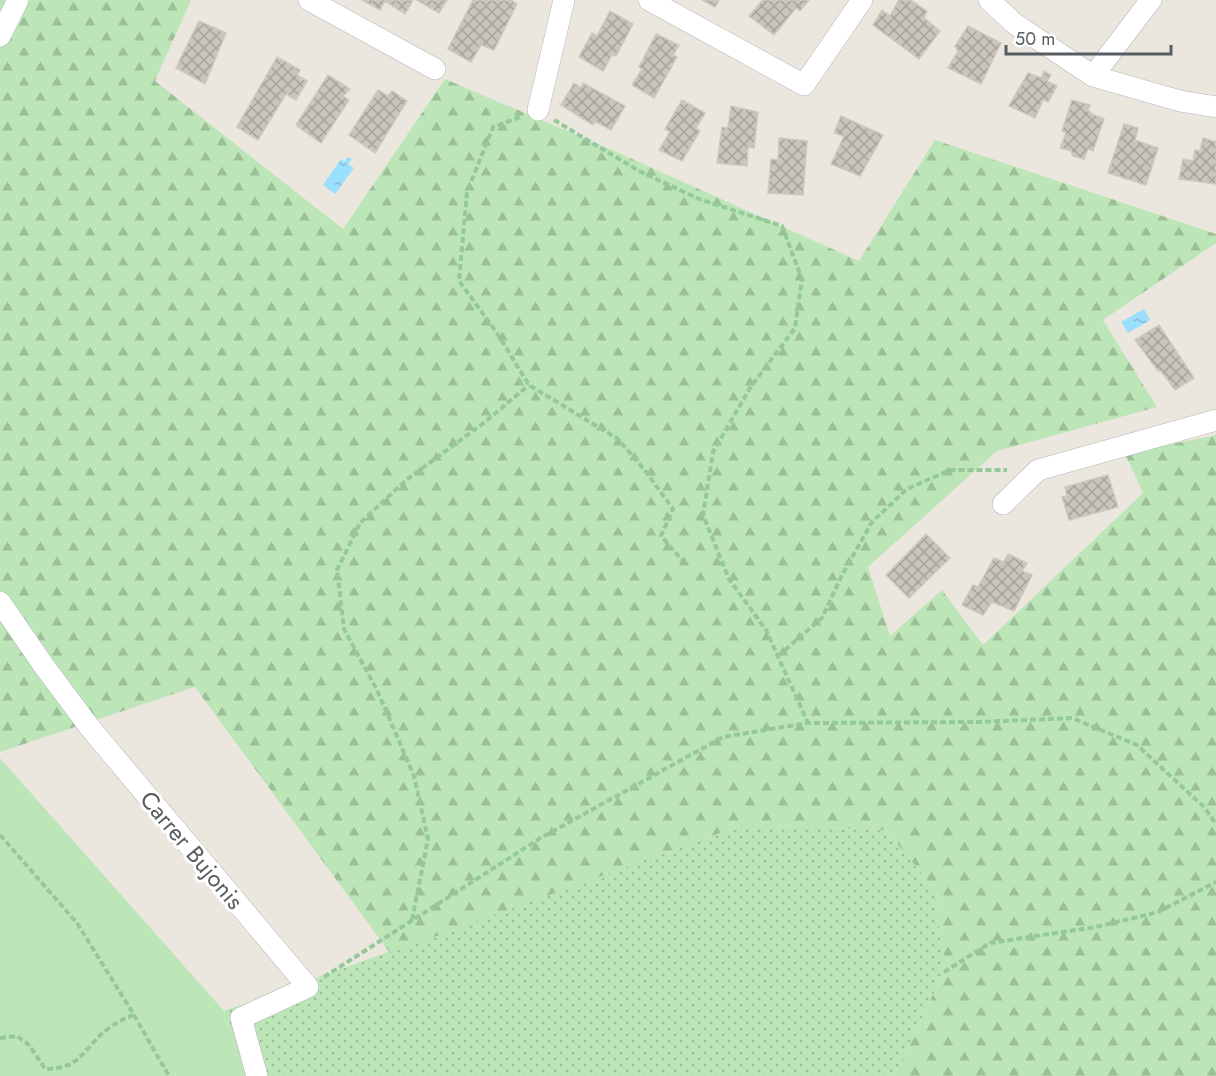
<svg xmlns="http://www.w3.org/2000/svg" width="1216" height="1076" font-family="Jost,sans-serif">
	<defs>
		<pattern id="grass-dots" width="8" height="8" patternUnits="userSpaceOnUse" patternTransform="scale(1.5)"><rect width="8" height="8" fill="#bde6b8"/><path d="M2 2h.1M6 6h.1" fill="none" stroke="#9cbe99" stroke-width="1.8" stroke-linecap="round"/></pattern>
		<pattern id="forest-firs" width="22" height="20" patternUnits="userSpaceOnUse" patternTransform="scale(1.5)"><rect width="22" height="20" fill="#bde6b8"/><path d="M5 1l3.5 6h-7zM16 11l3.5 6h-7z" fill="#9cbe99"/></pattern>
		<pattern id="water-ripples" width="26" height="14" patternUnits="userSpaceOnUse" patternTransform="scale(1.5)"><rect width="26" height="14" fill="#9bdfff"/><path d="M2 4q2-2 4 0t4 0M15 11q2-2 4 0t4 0" fill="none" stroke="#81b8d2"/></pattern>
		<pattern id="building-cross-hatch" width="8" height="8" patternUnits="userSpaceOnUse" patternTransform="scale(1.5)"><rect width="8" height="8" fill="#c9c4bd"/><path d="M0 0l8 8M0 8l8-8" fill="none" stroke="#a6a29d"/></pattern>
	</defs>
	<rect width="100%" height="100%" fill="#ece7de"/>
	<path fill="url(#grass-dots)" d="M742,825l144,5 50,61 8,81 -50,104h-648l-22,-65z"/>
	<path fill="url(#forest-firs)" d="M0,0h191l-36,81 188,148 102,-150 167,71 247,111 76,-121 281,94v9l-113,77 54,87 -160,44 -129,116 22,69 52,-46 41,55 160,-152 -18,-39 91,-19v641h-322l50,-104 -8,-81 -50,-61 -144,-5 -352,128 -195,-266 -195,65z"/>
	<path fill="#bde6b8" d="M0,758l224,253 22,65h-246z"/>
	<path fill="url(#water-ripples)" d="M347,157l5,2 -4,5 6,4 -19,26 -12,-9 18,-26 3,3z
		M1144,309l6,11 -22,13 -7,-11z"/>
	<path fill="url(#building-cross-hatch)" stroke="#d1c8bc" stroke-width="1.5" d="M362,0h51l-8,14 -20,-13 -5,9z
		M417,0h30l-8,13z
		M473,0h38l6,4 -23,46 -13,-5 -10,17 -23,-13z
		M702,0h17l-4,7z
		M763,0h46l-9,11 -4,-3 -22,27 -25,-19z
		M899,0h11l17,11 -3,7 16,13 -21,28 -46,-34 9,-15 8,6z
		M610,11l23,13 -17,32 -4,-1 -9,16 -24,-14 13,-24 5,3z
		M199,21l27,12 -21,51 -29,-16z
		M968,26l33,17 -20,41 -33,-16 10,-17 -3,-5z
		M656,34l23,11 -6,10 4,2 -23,41 -22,-13 10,-16 -3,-2z
		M277,57l23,13 -3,5 10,6 -11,19 -10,-6 -28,46 -21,-13z
		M1044,71l7,4 -4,6 10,5 -9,16 -5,-2 -8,18 -26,-12 19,-33 13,5z
		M328,75l22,14 -7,7 6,4 -28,43 -25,-18z
		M574,83l7,5 2,-5 42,23 -14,24 -17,-9 -1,4 -32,-20z
		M378,90l10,6 4,-5 15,10 -32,52 -26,-18z
		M682,100l23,13 -9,15 4,3 -18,30 -23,-11 11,-18 -5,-3z
		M1072,100l18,5 -2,5 4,4 12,5 -11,32 -5,-2 -4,10 -11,-3 -2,-5 -11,-3 6,-15 -4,-2z
		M731,106l27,6 -4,36 -6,-1 -1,19 -30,-3 5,-36 6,1z
		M841,116l42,19 -23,41 -29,-12 13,-28 -10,-3z
		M1124,124l14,4 -3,12 23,8 -12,37 -38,-12z
		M779,138l28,3 -4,54 -35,-2 3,-34 7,1z
		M1203,138l13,4v42l-37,-5 4,-20 10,2 2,-11 5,1z
		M1159,325l35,53 -19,12 -14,-19h-3l-23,-31z
		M1108,475l10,32 -49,13 -7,-23 5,-1 -2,-9z
		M926,534l24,24 -41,40 -23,-23z
		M1008,554l19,9 -5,8 10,4 -18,36 -22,-9 -9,13 -21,-10 11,-20 5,2 16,-29 10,4z"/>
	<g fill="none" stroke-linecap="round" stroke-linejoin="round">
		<defs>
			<path id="street" d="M309,0l126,69
				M649,0l155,85 58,-85
				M989,0l26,24 78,52 87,25 36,6
				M0,36l18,-36
				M1093,76l58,-76
				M538,110l26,-110
				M1003,504l35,-34 178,-50
				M0,602l44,64 47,63 217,258 -67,31 16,58"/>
		</defs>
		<use href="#street" stroke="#b1b6bb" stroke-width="22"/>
		<path stroke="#93c99b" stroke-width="4" stroke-dasharray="6 3" stroke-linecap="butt" d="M520,117l-27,10 -26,65 -8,89 38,52 32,52 89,54 29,34 26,36 -12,27 21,24
			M554,120l85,51 60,28 83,27 20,53 -7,49 -45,60 -37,64 -10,63 26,64 37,51 42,93
			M778,656l44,-38 20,-43 30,-53 35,-33 43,-19h57
			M0,835l77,88 57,92 35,61
			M412,920l16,-81 -14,-63 -37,-86 -33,-61 -7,-59 23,-47 45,-42 80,-59 44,-37
			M944,972l46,-29 106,-16 62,-15 58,-30
			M324,977l215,-138 184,-102 85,-14 170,-1 94,-4 65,27 67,62 12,17
			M0,1038l17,-2 12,9 16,24c38,0 38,-22 64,-41 8,-6 16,-10 25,-13"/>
		<use href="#street" stroke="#fff" stroke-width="21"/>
	</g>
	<g text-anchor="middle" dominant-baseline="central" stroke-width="6" stroke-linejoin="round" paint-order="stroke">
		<g font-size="24" fill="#575d61" stroke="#fff">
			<text transform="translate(192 850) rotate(50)">Carrer Bujonis</text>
		</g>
	</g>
	<path d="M1006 45v9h165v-9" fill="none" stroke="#575d61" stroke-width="3"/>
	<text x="1015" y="45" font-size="18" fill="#575d61" stroke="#ffffff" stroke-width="4.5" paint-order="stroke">50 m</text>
</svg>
